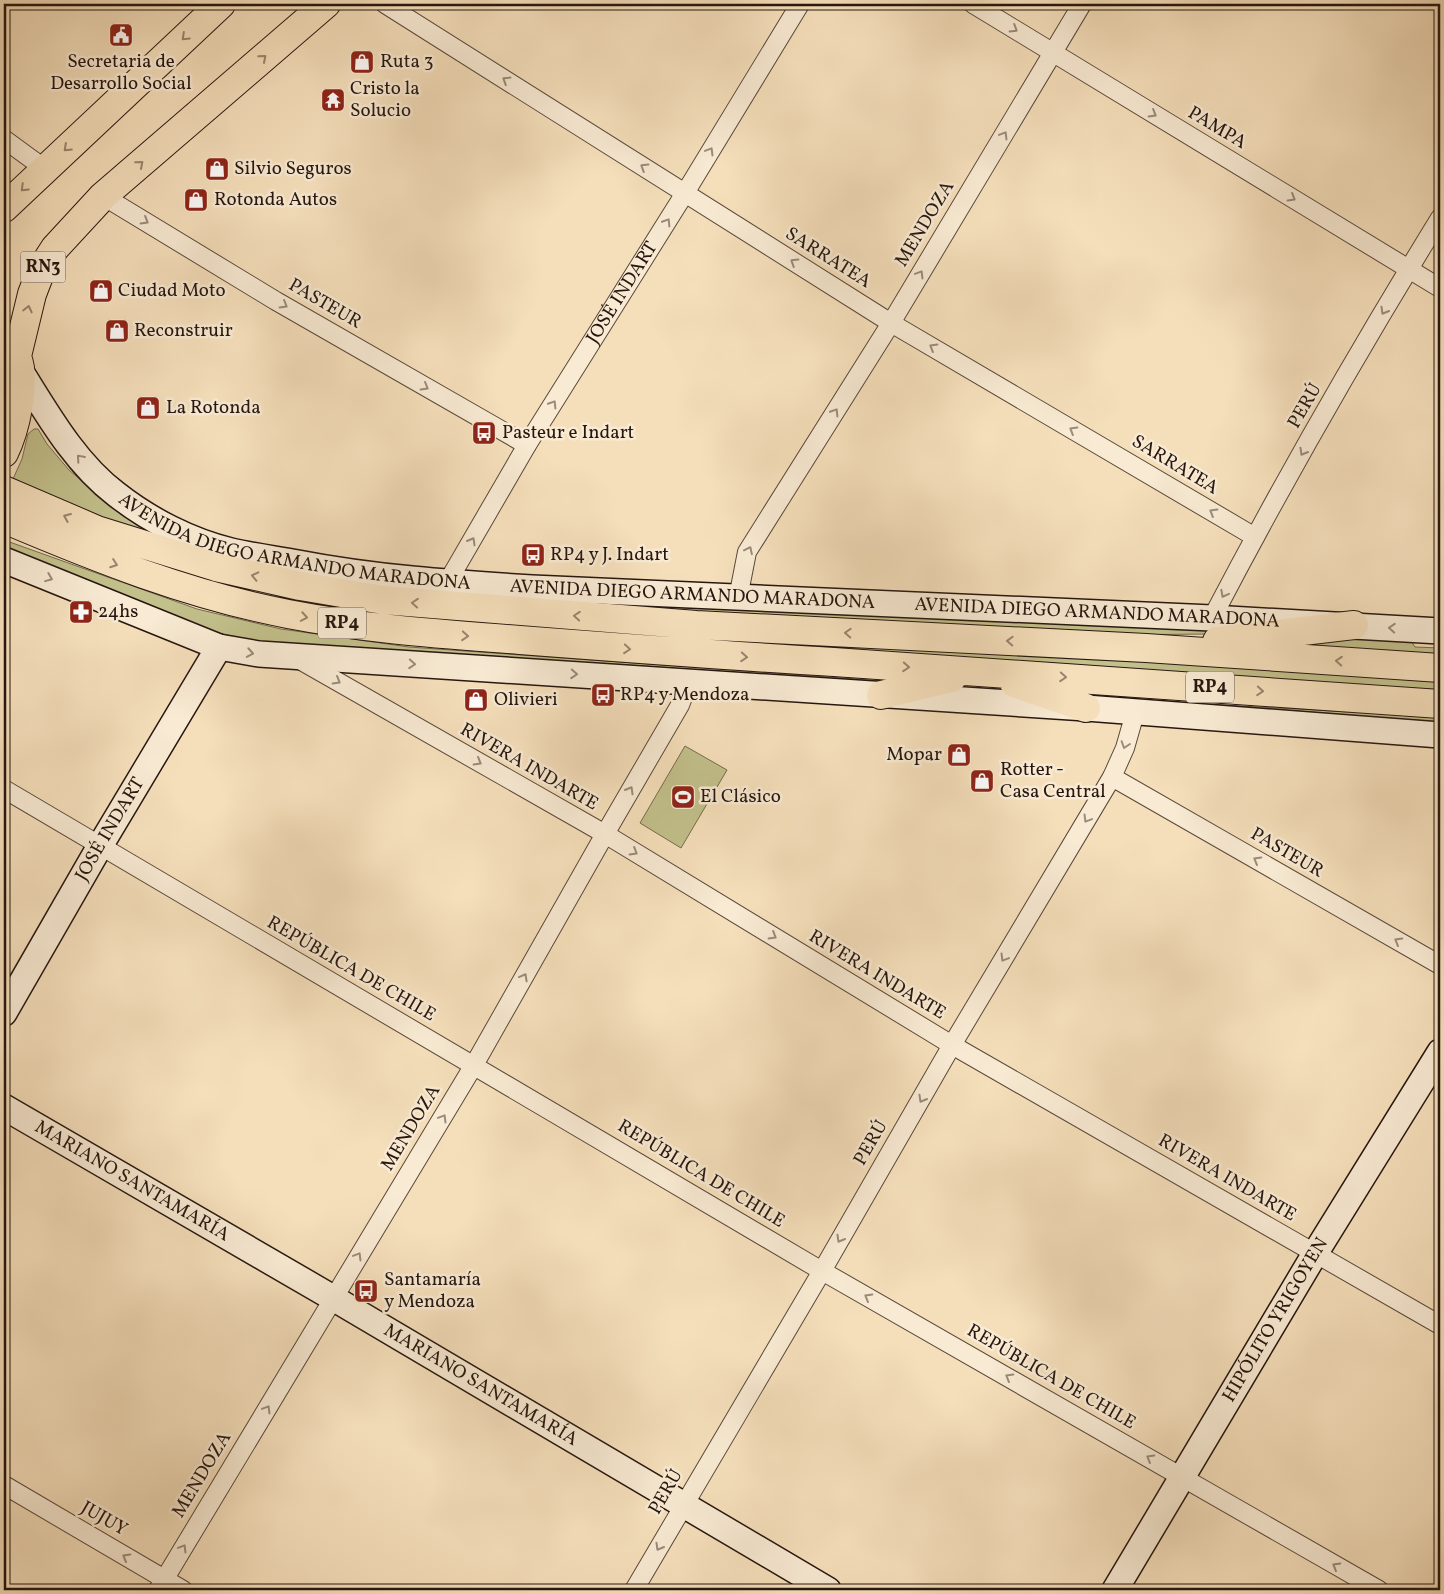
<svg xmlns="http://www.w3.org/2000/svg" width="1444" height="1594" font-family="Vollkorn,serif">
	<rect width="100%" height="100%" fill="#f5dfbb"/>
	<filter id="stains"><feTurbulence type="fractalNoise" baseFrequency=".004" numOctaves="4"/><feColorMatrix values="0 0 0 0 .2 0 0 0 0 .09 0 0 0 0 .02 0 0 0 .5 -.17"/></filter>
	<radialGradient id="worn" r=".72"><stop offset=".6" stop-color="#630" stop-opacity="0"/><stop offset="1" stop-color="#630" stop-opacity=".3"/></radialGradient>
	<path fill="#c2c08b" stroke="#746b4d" d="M34,429h4l9,15 22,26 38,32 57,32 38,18 70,21 128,18 536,24 299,16 -21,3 -119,1 -688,-39c-47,-6 -94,-11 -139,-22 -80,-19 -157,-51 -234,-79l-30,41v-42l9,-15 9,-20 6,-25z
		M4,540l193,69 84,20 128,18 503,36 -41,5 -610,-44c-42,-10 -83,-23 -123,-40 -44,-19 -88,-43 -134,-54z
		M1329,637l80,1 6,9 25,1v7l-180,-11z
		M762,642l122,1 556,39v8l-557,-37z
		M1205,704l235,13v5z
		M685,746l42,24 -46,78 -41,-25z"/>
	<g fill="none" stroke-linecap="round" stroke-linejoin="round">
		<defs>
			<g id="street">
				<path d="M385,4l506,319 364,214"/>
				<path d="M973,4l467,284"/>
				<path d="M4,139l41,30"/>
				<path d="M103,196l173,105 251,144"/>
				<path id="s1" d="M447,583l80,-138 158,-252 115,-189"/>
				<path d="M738,598l9,-46 144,-229 191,-319"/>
				<path d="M1212,618c71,-136 148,-270 228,-400"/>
				<path d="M298,659l307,175 347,211 488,280"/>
				<path d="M1112,777l328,188"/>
				<path d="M4,789l818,482 557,319"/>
				<path d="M4,1485l179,105"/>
				<path d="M158,1590l316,-525 131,-231 75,-129 9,-24"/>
				<path d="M634,1590l188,-319 130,-226 160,-268 13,-29 10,-35"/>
			</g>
			<g id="secondary">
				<path id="s2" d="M21,372c27,43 54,91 95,122 33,26 74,47 115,57 22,5 45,8 67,12 77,15 155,20 234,25l680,30 228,13"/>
				<path d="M4,560l215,87 40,7 827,54 354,27"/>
				<path id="s3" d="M4,1013l96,-167 119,-199"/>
				<path id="s4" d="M4,1107l329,191 495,292"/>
				<path id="s5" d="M1115,1590l201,-338 124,-200"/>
			</g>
			<path id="primary" d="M4,490l93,40 119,37 84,19 83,14 313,25 450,23 294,20
				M4,519c92,39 185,76 284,95 77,15 155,20 232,26 105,8 210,16 314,22 202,13 404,27 606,42
				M1217,641l137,-16
				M1014,683l72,25
				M881,695l71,-17"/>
			<path id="highway" d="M4,208l217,-204
				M4,343c4,4 11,9 13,14 10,24 -2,74 -13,96
				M17,356l15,-62 10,-26 13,-20 48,-52 223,-192"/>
		</defs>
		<use href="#street" stroke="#5a483a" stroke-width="20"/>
		<use href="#secondary" stroke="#27160f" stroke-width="28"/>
		<use href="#primary" stroke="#27160f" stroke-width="30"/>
		<use href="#highway" stroke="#27160f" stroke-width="30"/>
		<use href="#street" stroke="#f8ead3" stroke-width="18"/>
		<use href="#secondary" stroke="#f8ead3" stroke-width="25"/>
		<use href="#primary" stroke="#f5dfbb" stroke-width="28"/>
		<use href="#highway" stroke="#f5dfbb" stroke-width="28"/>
	</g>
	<defs><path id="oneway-chevron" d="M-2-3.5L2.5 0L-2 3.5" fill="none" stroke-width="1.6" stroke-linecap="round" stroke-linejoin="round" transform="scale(1.25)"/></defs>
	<g stroke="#9a8b7b">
		<use href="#oneway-chevron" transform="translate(1014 29) rotate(32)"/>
		<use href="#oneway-chevron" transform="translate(506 80) rotate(-148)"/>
		<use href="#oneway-chevron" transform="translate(1153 114) rotate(31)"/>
		<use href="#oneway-chevron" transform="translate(1004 135) rotate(-59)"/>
		<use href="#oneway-chevron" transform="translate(710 151) rotate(-59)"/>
		<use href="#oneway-chevron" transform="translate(644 167) rotate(-148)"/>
		<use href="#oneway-chevron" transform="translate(1292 198) rotate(31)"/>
		<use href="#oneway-chevron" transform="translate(145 221) rotate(31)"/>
		<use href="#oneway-chevron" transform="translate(667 222) rotate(-58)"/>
		<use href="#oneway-chevron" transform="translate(794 262) rotate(-148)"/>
		<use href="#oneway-chevron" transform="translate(920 274) rotate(-59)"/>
		<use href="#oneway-chevron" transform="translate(284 305) rotate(30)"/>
		<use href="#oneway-chevron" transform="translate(1384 311) rotate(120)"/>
		<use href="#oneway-chevron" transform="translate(933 347) rotate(-149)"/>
		<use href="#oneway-chevron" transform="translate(425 387) rotate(30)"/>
		<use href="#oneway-chevron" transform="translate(553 404) rotate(-58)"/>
		<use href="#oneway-chevron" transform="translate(835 412) rotate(-58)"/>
		<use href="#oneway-chevron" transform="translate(1073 430) rotate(-149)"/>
		<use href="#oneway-chevron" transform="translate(1303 452) rotate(120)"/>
		<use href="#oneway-chevron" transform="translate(80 458) rotate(-131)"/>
		<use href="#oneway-chevron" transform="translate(1213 512) rotate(-149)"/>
		<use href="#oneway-chevron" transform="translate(472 541) rotate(-60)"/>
		<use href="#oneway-chevron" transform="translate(749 550) rotate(-64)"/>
		<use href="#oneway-chevron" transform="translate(49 578) rotate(22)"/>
		<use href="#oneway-chevron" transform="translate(1224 594) rotate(118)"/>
		<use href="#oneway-chevron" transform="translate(1392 628) rotate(-176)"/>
		<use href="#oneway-chevron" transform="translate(250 653) rotate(10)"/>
		<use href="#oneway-chevron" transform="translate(412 664) rotate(4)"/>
		<use href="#oneway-chevron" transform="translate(574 674) rotate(4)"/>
		<use href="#oneway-chevron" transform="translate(337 681) rotate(30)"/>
		<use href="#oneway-chevron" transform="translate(1125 745) rotate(108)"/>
		<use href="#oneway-chevron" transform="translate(478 762) rotate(30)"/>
		<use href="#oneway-chevron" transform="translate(630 790) rotate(-60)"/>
		<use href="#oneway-chevron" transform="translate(1087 819) rotate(121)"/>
		<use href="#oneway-chevron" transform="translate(634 852) rotate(31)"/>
		<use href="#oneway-chevron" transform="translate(1257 860) rotate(-150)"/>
		<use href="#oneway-chevron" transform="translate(773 936) rotate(31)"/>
		<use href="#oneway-chevron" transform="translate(1398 941) rotate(-150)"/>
		<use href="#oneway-chevron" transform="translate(1004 958) rotate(121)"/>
		<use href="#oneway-chevron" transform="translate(524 977) rotate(-61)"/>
		<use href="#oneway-chevron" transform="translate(922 1099) rotate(120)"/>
		<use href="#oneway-chevron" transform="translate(443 1118) rotate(-59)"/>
		<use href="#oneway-chevron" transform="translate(840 1239) rotate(120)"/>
		<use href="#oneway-chevron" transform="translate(358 1256) rotate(-59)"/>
		<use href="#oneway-chevron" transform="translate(868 1297) rotate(-150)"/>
		<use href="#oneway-chevron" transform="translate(1009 1377) rotate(-150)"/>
		<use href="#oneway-chevron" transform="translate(267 1409) rotate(-59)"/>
		<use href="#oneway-chevron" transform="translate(1150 1458) rotate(-150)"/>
		<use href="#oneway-chevron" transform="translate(659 1547) rotate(120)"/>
		<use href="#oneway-chevron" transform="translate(183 1548) rotate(-59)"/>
		<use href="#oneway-chevron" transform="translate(126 1557) rotate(-150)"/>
		<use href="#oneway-chevron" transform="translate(1336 1566) rotate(-150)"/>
	</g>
	<g stroke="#98856e">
		<use href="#oneway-chevron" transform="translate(185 37) rotate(137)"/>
		<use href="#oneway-chevron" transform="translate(263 58) rotate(-41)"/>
		<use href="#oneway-chevron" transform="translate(67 148) rotate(137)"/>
		<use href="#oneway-chevron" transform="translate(140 164) rotate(-41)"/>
		<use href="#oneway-chevron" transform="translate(24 188) rotate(136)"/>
		<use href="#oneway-chevron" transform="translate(28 309) rotate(-77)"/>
		<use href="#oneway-chevron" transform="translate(67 517) rotate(-157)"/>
		<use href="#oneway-chevron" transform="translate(114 564) rotate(20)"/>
		<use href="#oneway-chevron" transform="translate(255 576) rotate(-167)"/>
		<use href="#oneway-chevron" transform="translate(415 603) rotate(-175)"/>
		<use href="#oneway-chevron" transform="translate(577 616) rotate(-176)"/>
		<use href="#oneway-chevron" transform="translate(304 617) rotate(10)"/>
		<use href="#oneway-chevron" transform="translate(848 633) rotate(-177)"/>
		<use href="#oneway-chevron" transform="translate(465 636) rotate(5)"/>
		<use href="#oneway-chevron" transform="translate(1010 641) rotate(-177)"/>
		<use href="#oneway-chevron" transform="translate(627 649) rotate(5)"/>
		<use href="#oneway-chevron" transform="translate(744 657) rotate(4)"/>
		<use href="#oneway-chevron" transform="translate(1339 661) rotate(-176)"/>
		<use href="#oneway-chevron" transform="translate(906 667) rotate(4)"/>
		<use href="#oneway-chevron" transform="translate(1063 677) rotate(4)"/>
		<use href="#oneway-chevron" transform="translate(1260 691) rotate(4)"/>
	</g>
	<defs>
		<symbol id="civic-square" viewBox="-11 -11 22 22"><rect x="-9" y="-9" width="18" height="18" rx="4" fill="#8f2418" stroke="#f8ead3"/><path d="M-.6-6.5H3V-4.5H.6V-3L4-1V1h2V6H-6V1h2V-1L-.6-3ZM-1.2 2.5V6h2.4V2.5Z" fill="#fff"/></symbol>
		<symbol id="shop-square" viewBox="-11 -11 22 22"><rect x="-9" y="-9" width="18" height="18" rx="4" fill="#8f2418" stroke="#f8ead3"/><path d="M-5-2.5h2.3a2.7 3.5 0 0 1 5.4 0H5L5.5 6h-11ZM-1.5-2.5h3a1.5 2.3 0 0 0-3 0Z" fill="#fff"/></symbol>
		<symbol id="temple-square" viewBox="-11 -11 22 22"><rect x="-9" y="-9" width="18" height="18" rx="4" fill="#8f2418" stroke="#f8ead3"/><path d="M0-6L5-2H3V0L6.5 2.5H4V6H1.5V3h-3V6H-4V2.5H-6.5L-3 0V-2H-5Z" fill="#fff"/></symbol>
		<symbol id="bus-square" viewBox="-11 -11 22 22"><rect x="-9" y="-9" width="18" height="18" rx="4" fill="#8f2418" stroke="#f8ead3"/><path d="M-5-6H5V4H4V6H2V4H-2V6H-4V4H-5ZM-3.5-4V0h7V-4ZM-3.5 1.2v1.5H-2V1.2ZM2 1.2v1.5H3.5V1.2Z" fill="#fff"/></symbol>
		<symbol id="pharmacy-square" viewBox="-11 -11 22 22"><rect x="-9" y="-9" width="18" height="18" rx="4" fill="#8f2418" stroke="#f8ead3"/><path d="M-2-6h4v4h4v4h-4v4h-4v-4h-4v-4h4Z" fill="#fff"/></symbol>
		<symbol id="stadium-square" viewBox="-11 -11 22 22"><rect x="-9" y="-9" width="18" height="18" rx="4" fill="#8f2418" stroke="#f8ead3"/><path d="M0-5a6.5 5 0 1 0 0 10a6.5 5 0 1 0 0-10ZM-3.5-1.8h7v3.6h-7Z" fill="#fff"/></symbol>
	</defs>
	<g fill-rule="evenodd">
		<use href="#civic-square" x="107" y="21" width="28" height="28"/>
		<use href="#shop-square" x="348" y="48" width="28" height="28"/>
		<use href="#temple-square" x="319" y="86" width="28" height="28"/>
		<use href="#shop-square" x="203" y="155" width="28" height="28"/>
		<use href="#shop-square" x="182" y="186" width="28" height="28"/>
		<use href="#shop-square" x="87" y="277" width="28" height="28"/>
		<use href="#shop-square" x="103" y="317" width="28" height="28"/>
		<use href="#shop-square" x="134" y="394" width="28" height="28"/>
		<use href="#bus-square" x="470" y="419" width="28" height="28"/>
		<use href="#bus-square" x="519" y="541" width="28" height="28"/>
		<use href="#pharmacy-square" x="67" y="598" width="28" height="28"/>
		<use href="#bus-square" x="589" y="681" width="28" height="28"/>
		<use href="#shop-square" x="462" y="686" width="28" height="28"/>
		<use href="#shop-square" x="945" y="741" width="28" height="28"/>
		<use href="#shop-square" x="968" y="767" width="28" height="28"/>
		<use href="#stadium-square" x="669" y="783" width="28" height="28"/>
		<use href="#bus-square" x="352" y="1277" width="28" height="28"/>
	</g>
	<g text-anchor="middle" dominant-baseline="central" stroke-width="5" stroke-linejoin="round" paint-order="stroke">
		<g fill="#f8ead3" stroke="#66564a" stroke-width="1">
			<rect x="20.5" y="251.5" width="45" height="31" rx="4"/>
			<rect x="318" y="607.5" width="48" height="31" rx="4"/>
			<rect x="1186" y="671.5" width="48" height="31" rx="4"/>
		</g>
		<g font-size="18" font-weight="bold" fill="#27160f">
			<text x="43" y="267">RN3</text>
			<text x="342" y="623">RP4</text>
			<text x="1210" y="687">RP4</text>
		</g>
		<g font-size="19" fill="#27160f" stroke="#f8ead3" text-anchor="start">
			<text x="121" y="62" text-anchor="middle">Secretaria de<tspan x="121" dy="22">Desarrollo Social</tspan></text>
			<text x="380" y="62">Ruta 3</text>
			<text x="350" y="89">Cristo la<tspan x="350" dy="22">Solucio</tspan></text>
			<text x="234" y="169">Silvio Seguros</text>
			<text x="214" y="200">Rotonda Autos</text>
			<text x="118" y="291">Ciudad Moto</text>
			<text x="134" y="331">Reconstruir</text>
			<text x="166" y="408">La Rotonda</text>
			<text x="502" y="433">Pasteur e Indart</text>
			<text x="550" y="555">RP4 y J. Indart</text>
			<text x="98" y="612">24hs</text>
			<text x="620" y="695">RP4 y Mendoza</text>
			<text x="494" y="700">Olivieri</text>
			<text x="942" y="755" text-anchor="end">Mopar</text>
			<text x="1000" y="770">Rotter -<tspan x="1000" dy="22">Casa Central</tspan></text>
			<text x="700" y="797">El Clásico</text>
			<text x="384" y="1280">Santamaría<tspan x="384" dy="22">y Mendoza</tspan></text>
		</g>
		<g font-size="19" fill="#27160f" stroke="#f8ead3">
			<text transform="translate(1217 128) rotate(31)">PAMPA</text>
			<text transform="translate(925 224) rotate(-59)">MENDOZA</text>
			<text transform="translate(828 258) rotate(32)">SARRATEA</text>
			<text stroke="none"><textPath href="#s1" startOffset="339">JOSÉ INDART</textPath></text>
			<text transform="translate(325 304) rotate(30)">PASTEUR</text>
			<text transform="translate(1305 406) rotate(-60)">PERÚ</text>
			<text transform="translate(1175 465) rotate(31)">SARRATEA</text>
			<text stroke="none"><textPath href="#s2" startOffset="344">AVENIDA DIEGO ARMANDO MARADONA</textPath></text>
			<text stroke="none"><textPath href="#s2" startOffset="749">AVENIDA DIEGO ARMANDO MARADONA</textPath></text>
			<text stroke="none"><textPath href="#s2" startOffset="1154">AVENIDA DIEGO ARMANDO MARADONA</textPath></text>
			<text transform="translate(529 767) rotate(30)">RIVERA INDARTE</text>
			<text stroke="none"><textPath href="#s3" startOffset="212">JOSÉ INDART</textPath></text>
			<text transform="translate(1287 853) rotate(30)">PASTEUR</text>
			<text transform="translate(351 969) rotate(30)">REPÚBLICA DE CHILE</text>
			<text transform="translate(877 975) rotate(31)">RIVERA INDARTE</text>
			<text transform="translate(411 1128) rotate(-59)">MENDOZA</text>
			<text transform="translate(871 1143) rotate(-60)">PERÚ</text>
			<text transform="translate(701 1174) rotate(31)">REPÚBLICA DE CHILE</text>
			<text transform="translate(1227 1178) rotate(30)">RIVERA INDARTE</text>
			<text stroke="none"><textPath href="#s4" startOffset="148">MARIANO SANTAMARÍA</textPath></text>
			<text stroke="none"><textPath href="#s5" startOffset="314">HIPÓLITO YRIGOYEN</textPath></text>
			<text transform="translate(1051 1377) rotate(30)">REPÚBLICA DE CHILE</text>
			<text stroke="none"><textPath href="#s4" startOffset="552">MARIANO SANTAMARÍA</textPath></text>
			<text transform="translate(202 1475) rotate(-59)">MENDOZA</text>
			<text transform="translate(666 1492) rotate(-60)">PERÚ</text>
			<text transform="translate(104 1519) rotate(30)">JUJUY</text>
		</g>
	</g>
	<rect width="1444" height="1594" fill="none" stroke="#f5dfbb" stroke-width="20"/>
	<rect x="5" y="5" width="1434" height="1584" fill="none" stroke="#27160f" stroke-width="2.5"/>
	<rect x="10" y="10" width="1424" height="1574" fill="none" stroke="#27160f"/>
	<rect width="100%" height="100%" filter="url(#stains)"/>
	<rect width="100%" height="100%" fill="url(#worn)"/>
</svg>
